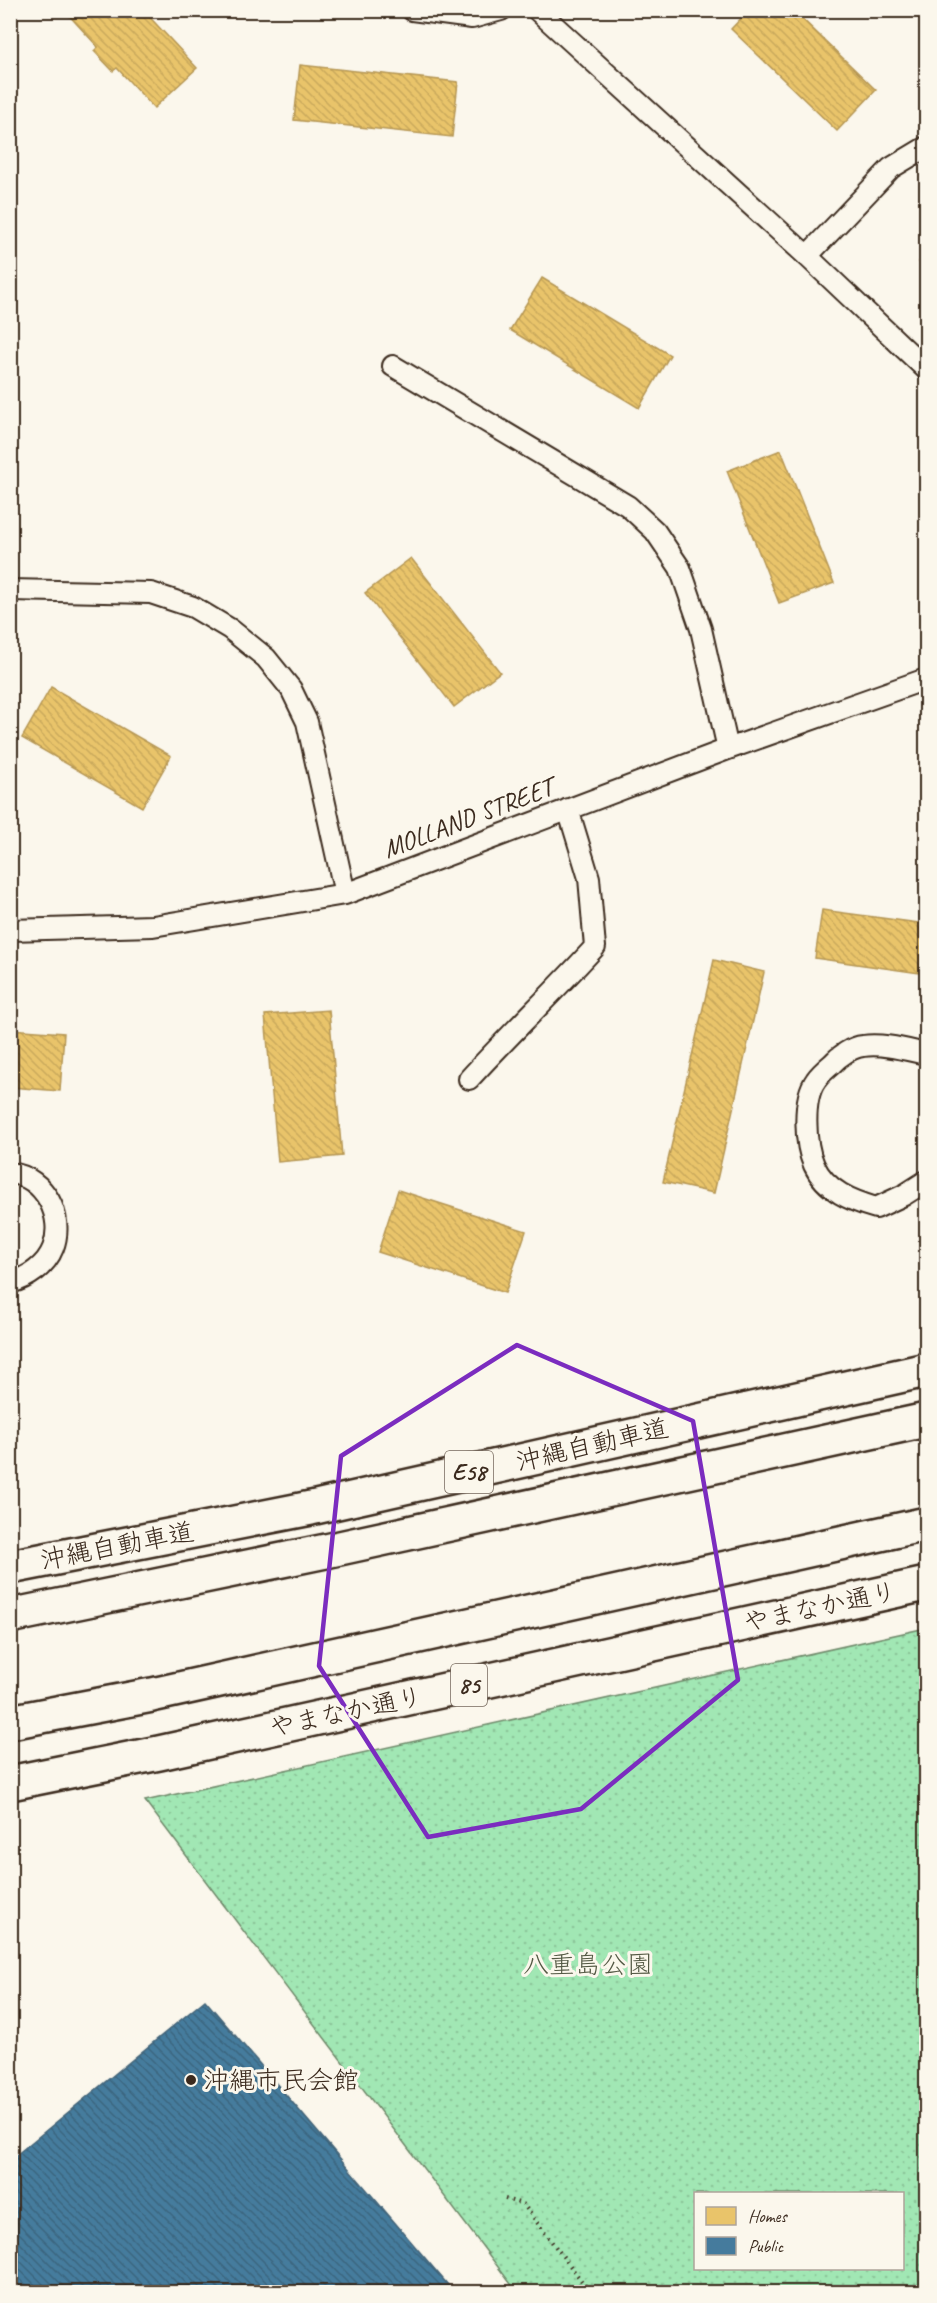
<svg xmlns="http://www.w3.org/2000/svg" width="937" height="2303" font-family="Caveat,'Klee One',sans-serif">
	<defs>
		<pattern id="park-dots" width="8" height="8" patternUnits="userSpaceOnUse" patternTransform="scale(1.5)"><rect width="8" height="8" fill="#a1e7b4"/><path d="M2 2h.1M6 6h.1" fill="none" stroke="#8cc69a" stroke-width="1.8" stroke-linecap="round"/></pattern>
		<pattern id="homes-back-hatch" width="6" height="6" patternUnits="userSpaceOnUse" patternTransform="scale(1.5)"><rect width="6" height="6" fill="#e9c46a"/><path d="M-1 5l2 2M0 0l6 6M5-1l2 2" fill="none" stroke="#c9a95b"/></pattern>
		<pattern id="public-back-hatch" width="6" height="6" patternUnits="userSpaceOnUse" patternTransform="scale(1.5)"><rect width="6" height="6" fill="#457b9d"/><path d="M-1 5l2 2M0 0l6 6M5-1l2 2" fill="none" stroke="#3b657f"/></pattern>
	</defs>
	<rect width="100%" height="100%" fill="#fbf7ec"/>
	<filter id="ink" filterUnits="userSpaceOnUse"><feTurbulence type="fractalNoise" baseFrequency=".0167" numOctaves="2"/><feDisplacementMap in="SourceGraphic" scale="12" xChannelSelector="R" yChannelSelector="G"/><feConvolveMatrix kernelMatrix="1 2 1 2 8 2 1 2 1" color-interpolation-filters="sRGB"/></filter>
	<g filter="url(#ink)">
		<path fill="url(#park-dots)" stroke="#6e8869" stroke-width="1.5" fill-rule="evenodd" d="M926,1628v664h-409l-372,-491zM696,2194h206v74h-206z"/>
		<path fill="url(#homes-back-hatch)" stroke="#b59653" stroke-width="1.5" d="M64,10h79l54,58 -43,40 -37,-40 -4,3 -19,-20 4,-4z
			M749,10h44l83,80 -39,41 -106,-102z
			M300,65l158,17 -6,55 -158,-17z
			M926,254v15l-7,-7z
			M542,278l128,77 -31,53 -129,-78z
			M781,450l53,133 -55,20 -52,-132z
			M411,558l89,114 -46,35 -89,-114z
			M51,687l120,69 -29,51 -120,-69z
			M822,910l104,14v50l-111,-16z
			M714,960l50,12 -50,221 -51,-11z
			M329,1010l13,146 -64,6 -13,-147z
			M10,1029l54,4 -4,58 -50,-4z
			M398,1190l128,41 -21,62 -127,-41z"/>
		<path fill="url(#public-back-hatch)" stroke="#426377" stroke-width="1.5" d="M205,2000l249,292h-444v-132z"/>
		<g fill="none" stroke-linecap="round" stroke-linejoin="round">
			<defs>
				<path id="lane" d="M412,10l60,8 29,-8
					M537,10l270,246 119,113
					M807,256l84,-88 35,-21
					M393,366l235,140 27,25 25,37 21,61 27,120
					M10,590l141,3 42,14 37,22 36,29 25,31 16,33 38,172
					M10,930l143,-4 192,-32 383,-145 198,-70
					M926,1054c-19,-4 -43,-11 -63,-8 -11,1 -24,10 -31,18 -6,5 -12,10 -16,16 -14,19 -11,65 -2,85 12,26 38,36 62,43l28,-13 22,-14
					M469,1079c41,-45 85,-87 126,-132l-6,-69 -21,-69
					M10,1173c35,4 55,44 43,75 -7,18 -25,30 -43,35"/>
				<path id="primary" d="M10,1722l142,-27 774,-171
					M10,1783l149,-30 767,-169"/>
				<path id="highway" d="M10,1567l301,-59 615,-138
					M10,1616l316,-65 600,-131"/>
			</defs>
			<use href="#lane" stroke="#3b2a1e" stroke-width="24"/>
			<use href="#primary" stroke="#3b2a1e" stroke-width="38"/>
			<use href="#highway" stroke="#3b2a1e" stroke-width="38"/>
			<path stroke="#3b2a1e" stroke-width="4" stroke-dasharray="1.5 4.5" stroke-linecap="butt" d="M505,2199l18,5 67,88"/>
			<use href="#lane" stroke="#fbf7ec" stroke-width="20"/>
			<use href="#primary" stroke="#fbf7ec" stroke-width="33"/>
			<use href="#highway" stroke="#fbf7ec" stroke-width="33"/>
		</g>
	</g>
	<path fill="none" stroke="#7b2cbf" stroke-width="4.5" stroke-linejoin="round" d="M517,1345l176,76 45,259 -157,129 -153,28 -109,-171 22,-210z"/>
	<circle fill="#3b2a1e" stroke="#fbf7ec" stroke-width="2" cx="191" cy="2080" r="6"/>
	<g text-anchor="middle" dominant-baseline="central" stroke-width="6" stroke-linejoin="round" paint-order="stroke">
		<g fill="#fbf7ec" stroke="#75685c" stroke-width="1.5">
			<rect x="445" y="1451" width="48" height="42" rx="4.5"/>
			<rect x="451" y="1664" width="36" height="42" rx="4.5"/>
		</g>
		<g font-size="24" font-weight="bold" fill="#3b2a1e">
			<text x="469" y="1472">E58</text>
			<text x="469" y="1685">85</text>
		</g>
		<g font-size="26" fill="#3b2a1e" stroke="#fbf7ec">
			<text transform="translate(468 818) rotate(-21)">MOLLAND STREET</text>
			<text transform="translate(592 1445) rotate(-13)">沖縄自動車道</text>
			<text transform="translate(117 1546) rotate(-11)">沖縄自動車道</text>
			<text transform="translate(820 1607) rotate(-12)">やまなか通り</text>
			<text transform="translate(346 1712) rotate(-12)">やまなか通り</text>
		</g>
		<g font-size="26" fill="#545944" stroke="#fbf7ec">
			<text x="588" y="1964">八重島公園</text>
		</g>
		<g font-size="26" fill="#3b2a1e" stroke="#fbf7ec" text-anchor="start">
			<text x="203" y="2080">沖縄市民会館</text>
		</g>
	</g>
	<rect width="937" height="2303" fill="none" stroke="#fbf7ec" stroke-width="36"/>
	<rect x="18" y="18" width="901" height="2267" fill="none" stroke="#3b2a1e" stroke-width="2" filter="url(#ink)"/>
	<rect x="694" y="2192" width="210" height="78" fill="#fbf7ec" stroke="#aea59a" stroke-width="1.5"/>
	<rect x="706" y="2207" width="30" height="18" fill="#e9c46a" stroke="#aea59a" stroke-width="1.5"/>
	<text x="748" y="2222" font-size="18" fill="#3b2a1e">Homes</text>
	<rect x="706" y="2237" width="30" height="18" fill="#457b9d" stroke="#aea59a" stroke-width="1.5"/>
	<text x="748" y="2252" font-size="18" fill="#3b2a1e">Public</text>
</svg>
